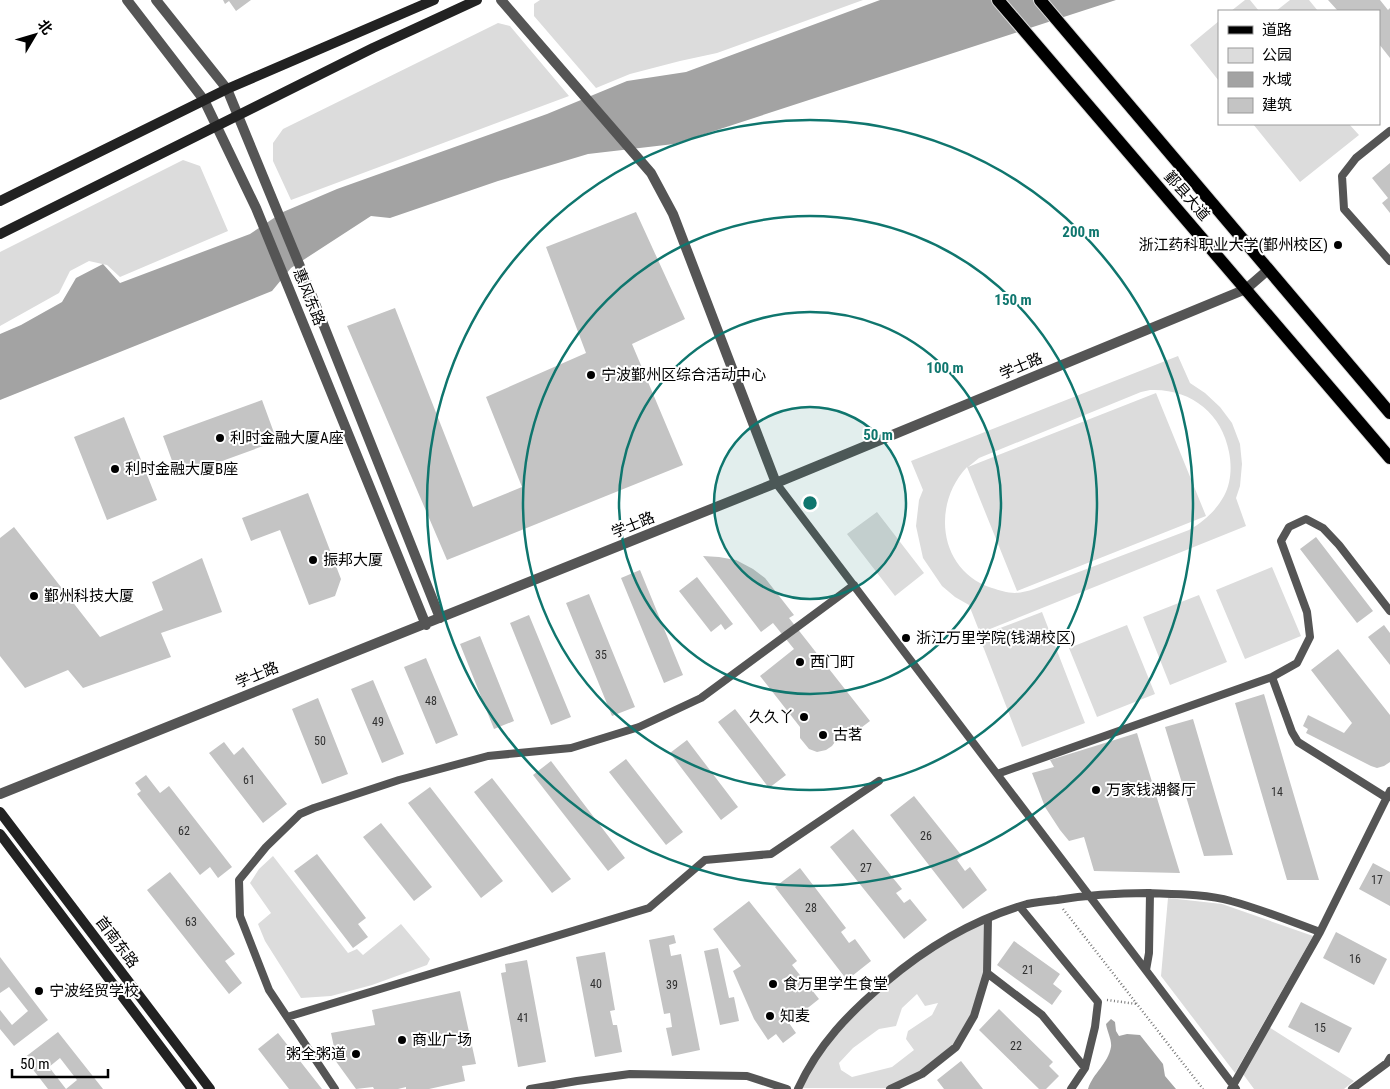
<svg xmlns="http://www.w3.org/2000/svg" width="1390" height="1089" font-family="'Roboto Condensed','Noto Sans SC',sans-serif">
	<rect width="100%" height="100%" fill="#fff"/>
	<path fill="#dcdcdc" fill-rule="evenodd" d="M540,0h323l-146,53 -37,8 -50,13 -34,14 -62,-72v-12z
		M1245,0h5l9,11h-28z
		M1290,0h19l9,11h-42z
		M1219,21v60l-29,-36z
		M498,23l12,3 59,70 -278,104 -18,-39v-18l10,-14z
		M1253,124h96l10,11 -59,47z
		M183,160l17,6 28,65 -108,46 -13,-12 -18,-4 -19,10 -11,22 -59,33v-74z
		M1178,356l12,27 15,10 15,14 12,16 8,21 2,20 -2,22 -4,12 10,28 -266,107 -11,-28 -14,-8 -13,-11 -19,-28 -7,-32 3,-26 4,-10 -12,-29zM1150,390c40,-2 72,23 79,62 3,15 2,31 -5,44 -9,16 -21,26 -35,34l-155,59c-6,2 -13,4 -19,4 -8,0 -16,-3 -23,-5 -53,-17 -61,-83 -25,-121l50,124 189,-75 -50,-123 -188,74 11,-9 162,-66z
		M877,512l47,61 -29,23 -48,-62z
		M1272,567l29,69 -56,23 -29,-69z
		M1199,595l28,67 -57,23 -27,-68z
		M1042,612l43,111 -63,24 -43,-111z
		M1127,625l28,69 -58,23 -28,-69z
		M273,856l75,97 9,-4 6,6 38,-31 29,35 -3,6 -55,20 -41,11 -30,2 -36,-57 -7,-17 13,-11 -21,-30 9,-14z
		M1168,898l54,6 91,32 -78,137 -74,-97z
		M985,922l-2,55 -10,39 -18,31 -33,24 -34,17h-88c30,-57 80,-104 134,-139 16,-10 34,-18 51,-27zM917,994l8,12 13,-3 -6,12 -24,16 -2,8 8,11 -22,17 -40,10 -11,-7 -2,-7 14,-15 26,-19 17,-3 6,-18z
		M1269,1027l85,54 -10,8h-90l-11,-15z"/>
	<path fill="#a3a3a3" d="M880,0h236l-442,144 -86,10 -90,27 -108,37 -19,-2 -80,52 -19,23 -272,109v-66l21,-9 41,-23 14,-24 27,-14 17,19 130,-49 33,-22 54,-23 210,-75 80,-33 59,-9z
		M1111,1019l4,3 1,9 3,5 8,-2 13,1 23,29 2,12 11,13h-88c5,-16 20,-25 23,-42 1,-7 -4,-16 -5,-23z"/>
	<path fill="#c4c4c4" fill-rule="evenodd" d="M223,0h28l-15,11 -7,-10 -4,3z
		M1328,0h52l8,10 2,-2v50l-11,-14v-33h-41z
		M1390,163v50l-8,-10 6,-5 -16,-20z
		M636,212l49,107 -53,25 51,121 -236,95 -100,-234 48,-18 78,199 49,-20 -36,-90 100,-44 -40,-106z
		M262,400l15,41 -99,36 -15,-41z
		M124,417l33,83 -50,20 -33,-83z
		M308,493l33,86 -6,17 -26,9 -29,-75 -29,11 -9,-23z
		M14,527l86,110 63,-27 -11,-28 50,-24 20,54 -61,21 10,24 -88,31 -15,-18 -43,18 -25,-32v-118z
		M1316,537l57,74 -16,12 -57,-74z
		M703,556l16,1 17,3 17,9 12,9 29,37 -5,3 81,103 -25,19 -6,-10 -2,9 -5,7 -6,4 -9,2 -8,-3 -9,-11v-11l-40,-51 34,-27 -21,-26 -12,9z
		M640,570l43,105 -19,8 -43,-105z
		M697,577l36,47 -8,6 -4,-6 -10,8 -32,-41z
		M589,594l46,113 -23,9 -46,-113z
		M529,615l42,102 -20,8 -41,-102z
		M1384,625l6,8v32l-22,-28z
		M480,636l34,85 -20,8 -34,-85z
		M1338,649l52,66v47l-6,4 -7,2 -6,-2 -65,-33 2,-4 -5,-3 5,-11 36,18 8,-10 -41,-53z
		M426,658l32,77 -22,9 -32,-77z
		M373,680l31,74 -22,9 -31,-74z
		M1264,694l55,186h-32l-52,-177z
		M318,698l30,76 -26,10 -30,-75z
		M735,709l51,66 -17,13 -51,-66z
		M1193,719l40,136 -29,1 -39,-129z
		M1137,733l43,140 -86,-2 -10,-34 -15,4 -9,-11 -15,-23 -13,-34 22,-6 -4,-7z
		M687,740l51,67 -17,13 -51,-67z
		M224,742l10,13 9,-8 44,57 -24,19 -54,-70z
		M626,759l57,73 -17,13 -57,-73z
		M551,761l74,97 -17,13 -75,-96z
		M146,775l14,18 9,-7 63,81 -14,11 -8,-11 -10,8 -63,-81 4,-3 -6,-8z
		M492,778l79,101 -19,14 -78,-101z
		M430,787l73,94 -22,17 -73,-95z
		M914,796l48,60 -5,4 8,11 5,-4 17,23 -24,19 -73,-94z
		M381,823l51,64 -18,14 -51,-64z
		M853,829l49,60 -6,4 8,10 6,-4 17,21 -23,19 -74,-92z
		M317,854l49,64 -8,6 10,13 -15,11 -59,-77z
		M1373,863l17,9v34l-31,-17z
		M800,868l46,60 -5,4 8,11 6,-4 16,22 -24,19 -72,-93z
		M170,872l65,82 -10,7 17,22 -13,11 -82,-104z
		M749,901l48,60 -5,4 27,34 -30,24 7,10 -13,10 -7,-9 -8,6 -14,-21 -21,-48 8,-5 -28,-37z
		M1336,932l51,27 -13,26 -51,-27z
		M674,935l2,8 -7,2 2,11 10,-2 19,96 -28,6 -6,-28 6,-1 -2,-14 -6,1 -15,-74z
		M1014,941l46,33 -7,10 9,7 -10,14 -55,-40z
		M718,948l11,50 5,-1 5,24 -19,4 -16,-74z
		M605,952l10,58 -5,1 3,14h4l5,27 -27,5 -19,-100z
		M0,957l48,63 -34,26 -14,-17v-19l12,15 16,-14 -19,-24 -9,6z
		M527,960l19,102 -28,5 -17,-94 5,-1 -1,-8z
		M460,991l16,73 -14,2 3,15 -36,8h-23v-2l-8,2h-24l-1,-2 -17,2 -29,-40 7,-2 -3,-14 44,-8 -3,-15z
		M1301,1002l51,26 -13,25 -51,-26z
		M999,1009l54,53 -4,4 10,10 -13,13h-7l-60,-59z
		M58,1032l45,57h-55l-24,-31zM60,1058l17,22 -11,9 -17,-22z
		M278,1033l44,56h-33l-31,-40z
		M961,1061l22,28h-39l-7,-9z"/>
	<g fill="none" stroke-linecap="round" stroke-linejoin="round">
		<defs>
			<path id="primary" d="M998,0l392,458
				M1040,0l350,413"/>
		</defs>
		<use href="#primary" stroke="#dbdbdb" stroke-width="14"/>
		<path stroke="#777" stroke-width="2.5" stroke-dasharray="1 2.5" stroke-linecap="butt" d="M1063,909l140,180
			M1107,1000l30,4"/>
		<path stroke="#555" stroke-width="8" d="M1390,131l-34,27 -14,18 2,33 46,52
			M776,483l460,606
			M1272,677l20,55 6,10 89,56
			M997,774l275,-97 25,-14 13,-26 -3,-25 -26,-71 8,-14 17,-8 17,9 16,17 51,66
			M1146,970l3,-17 1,-60
			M987,973l55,42 43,53 10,-41 3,-25 -78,-95
			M287,1017l362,-109 56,-48 66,-6 108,-73
			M335,1089l-66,-99 -29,-74 -1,-36 27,-33 34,-33 14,-6 85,-28 89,-24 83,-8 68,-21 62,-29 153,-113
			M530,1089l47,-8 53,-7 117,2 40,13
			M798,1089c20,-44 51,-76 88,-107 41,-35 89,-63 141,-78 10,-2 20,-3 30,-4 30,-5 60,-7 91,-7 25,1 59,1 83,8 30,8 59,20 89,31
			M890,1089l32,-15 34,-27 18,-31 13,-43 1,-55
			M1071,1089l14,-21
			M1231,1089l89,-157 70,-141
			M1352,1089l35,-26 3,-5"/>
		<path stroke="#555" stroke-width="10" d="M127,0l77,100 52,108 170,417
			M156,0l71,89 79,192 134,337
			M501,0l150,173 22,41 103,269
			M0,794l776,-311 470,-194 23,-20"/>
		<path stroke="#222" stroke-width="10" d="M0,201l227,-112 207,-89
			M0,234l373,-186 104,-48
			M0,812l210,277
			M0,834l192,255"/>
		<use href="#primary" stroke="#000" stroke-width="12"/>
	</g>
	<circle cx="810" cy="503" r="96" fill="#0f766e" fill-opacity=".12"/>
	<g fill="none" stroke="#0f766e" stroke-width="2.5">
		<circle cx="810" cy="503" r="96"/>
		<circle cx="810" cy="503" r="191"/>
		<circle cx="810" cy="503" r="287"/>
		<circle cx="810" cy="503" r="383"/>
	</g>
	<g fill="#000" stroke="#fff" stroke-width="2">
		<circle cx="1338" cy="245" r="5"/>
		<circle cx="591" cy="375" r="5"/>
		<circle cx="220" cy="438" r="5"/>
		<circle cx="115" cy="469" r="5"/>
		<circle cx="313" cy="560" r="5"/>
		<circle cx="34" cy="596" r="5"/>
		<circle cx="906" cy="638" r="5"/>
		<circle cx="800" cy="662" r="5"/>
		<circle cx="804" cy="717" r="5"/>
		<circle cx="823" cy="735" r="5"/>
		<circle cx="1096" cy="790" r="5"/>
		<circle cx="773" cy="984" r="5"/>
		<circle cx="39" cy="991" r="5"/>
		<circle cx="770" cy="1016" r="5"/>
		<circle cx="402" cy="1040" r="5"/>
		<circle cx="356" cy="1054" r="5"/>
	</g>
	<g text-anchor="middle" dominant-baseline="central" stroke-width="4" stroke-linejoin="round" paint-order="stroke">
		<g font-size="12" fill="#313131">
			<text x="601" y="655">35</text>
			<text x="431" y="701">48</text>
			<text x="378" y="722">49</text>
			<text x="320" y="741">50</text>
			<text x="249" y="780">61</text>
			<text x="1277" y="792">14</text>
			<text x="184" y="831">62</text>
			<text x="926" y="836">26</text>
			<text x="866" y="868">27</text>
			<text x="1377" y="880">17</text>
			<text x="811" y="908">28</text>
			<text x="191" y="922">63</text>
			<text x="1355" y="959">16</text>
			<text x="1028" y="970">21</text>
			<text x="596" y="984">40</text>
			<text x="672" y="985">39</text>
			<text x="523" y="1018">41</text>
			<text x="1320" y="1028">15</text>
			<text x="1016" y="1046">22</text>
		</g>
		<g font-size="15" fill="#000" stroke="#fff">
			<text transform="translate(1187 196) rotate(49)">鄞县大道</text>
			<text transform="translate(309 297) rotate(68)">惠风东路</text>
			<text transform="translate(1021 366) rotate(-23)">学士路</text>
			<text transform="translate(633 525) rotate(-22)">学士路</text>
			<text transform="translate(257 675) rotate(-22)">学士路</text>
			<text transform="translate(117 942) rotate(53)">首南东路</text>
		</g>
		<g font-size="15" fill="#000" stroke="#fff" text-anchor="start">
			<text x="1328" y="245" text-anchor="end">浙江药科职业大学(鄞州校区)</text>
			<text x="601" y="375">宁波鄞州区综合活动中心</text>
			<text x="230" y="438">利时金融大厦A座</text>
			<text x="125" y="469">利时金融大厦B座</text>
			<text x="323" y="560">振邦大厦</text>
			<text x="44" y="596">鄞州科技大厦</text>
			<text x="916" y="638">浙江万里学院(钱湖校区)</text>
			<text x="810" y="662">西门町</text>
			<text x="794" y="717" text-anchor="end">久久丫</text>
			<text x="833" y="735">古茗</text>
			<text x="1106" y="790">万家钱湖餐厅</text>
			<text x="783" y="984">食万里学生食堂</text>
			<text x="49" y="991">宁波经贸学校</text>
			<text x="780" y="1016">知麦</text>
			<text x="412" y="1040">商业广场</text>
			<text x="346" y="1054" text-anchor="end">粥全粥道</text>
		</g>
	</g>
	<circle cx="810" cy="503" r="8" fill="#0f766e" stroke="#fff" stroke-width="2.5"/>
	<g font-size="15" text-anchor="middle" font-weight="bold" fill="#0f766e" stroke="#fff" stroke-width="4" stroke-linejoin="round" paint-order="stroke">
		<text x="1081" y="237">200 m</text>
		<text x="1013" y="305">150 m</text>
		<text x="945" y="373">100 m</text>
		<text x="878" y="440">50 m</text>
	</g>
	<rect x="1218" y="10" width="162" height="115" fill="#ffffff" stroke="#999999"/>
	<rect x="1228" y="26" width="25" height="8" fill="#000000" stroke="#999999"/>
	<text x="1262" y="35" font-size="15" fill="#000000">道路</text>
	<rect x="1228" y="48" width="25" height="15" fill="#dcdcdc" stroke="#999999"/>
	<text x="1262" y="60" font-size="15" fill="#000000">公园</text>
	<rect x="1228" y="72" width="25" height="15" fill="#a3a3a3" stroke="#999999"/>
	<text x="1262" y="85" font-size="15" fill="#000000">水域</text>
	<rect x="1228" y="98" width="25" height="15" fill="#c4c4c4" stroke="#999999"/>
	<text x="1262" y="110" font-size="15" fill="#000000">建筑</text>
	<g transform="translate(35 35) rotate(52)" stroke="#ffffff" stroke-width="4" paint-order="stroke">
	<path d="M0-4L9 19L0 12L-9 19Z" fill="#000000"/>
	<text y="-8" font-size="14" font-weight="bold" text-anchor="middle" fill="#000000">北</text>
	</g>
	<path d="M12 1069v8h96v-8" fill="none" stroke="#000000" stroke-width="2.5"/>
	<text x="20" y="1069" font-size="15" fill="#000000" stroke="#ffffff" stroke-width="4" paint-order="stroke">50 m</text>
</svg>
